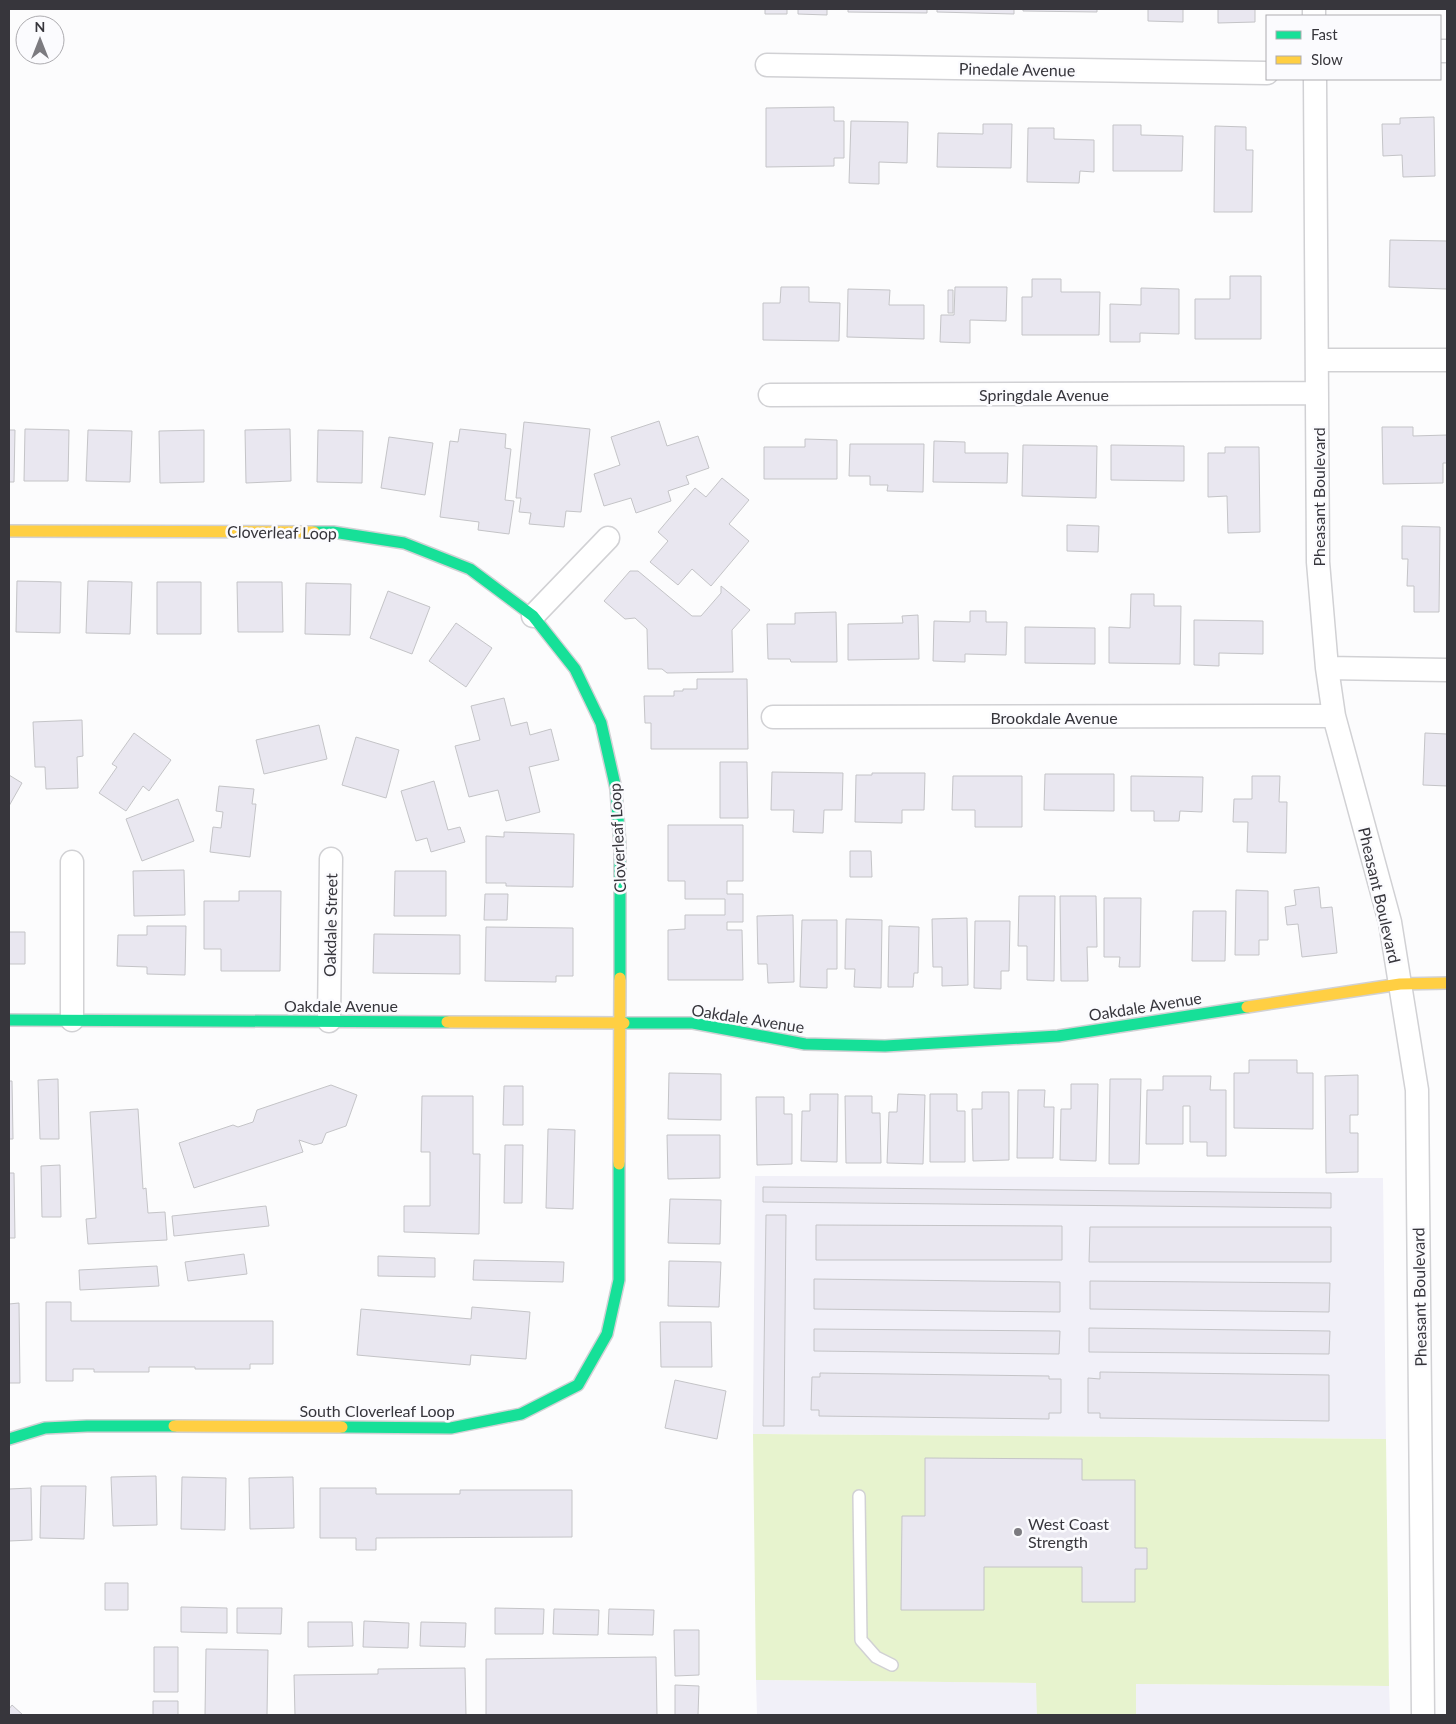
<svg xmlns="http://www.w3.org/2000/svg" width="1456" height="1724" font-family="Lato,sans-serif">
	<rect width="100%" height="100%" fill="#fcfcfd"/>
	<path fill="#f1f0f8" d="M755,1176l628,2 3,261 -633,-5z
		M756,1680l281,3v32h-280z
		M1135,1684l254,2 1,29h-254z"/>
	<path fill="#e7f3ce" d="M753,1434l633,5 3,247 -253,-2v31h-99l-1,-32 -280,-3z"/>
	<path fill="#e9e7f0" stroke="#c4c4c7" d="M765,9h22v5h-22z
		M798,9h29v6l-29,-1z
		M848,9h79v4l-79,-1z
		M937,9h77v5l-77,-2z
		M1023,9h74v3l-74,-1z
		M1148,9h35v13l-35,-1z
		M1218,9h37v13l-37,1z
		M834,107v14h10v37h-10v8l-68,1v-59z
		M1434,117l1,59 -32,1 -1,-22 -19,1 -1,-32h18v-6z
		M851,121l57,1 -1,41 -28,-1v22l-30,-1z
		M983,124h29l-1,44 -74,-1 1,-34 45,1z
		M1113,125h28v10l42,1 -1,35h-69z
		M1215,126l31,1v23h7l-1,62h-38z
		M1028,128h26v11l40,1v32l-14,-1 -1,12 -52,-1z
		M1390,240l57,1v48l-58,-2z
		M1230,276h31v63h-66v-40h35z
		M1032,279h29v13h39l-1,43h-77v-38h10z
		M781,287h28v15l31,1 -1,38 -76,-1v-37h17z
		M955,287h52l-1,34 -36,-1v23l-30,-1 1,-27h13z
		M1141,288l38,1v45l-39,-1v9h-30v-38l31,1z
		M848,289l42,1 -1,15h35v34l-77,-2z
		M948,290h5v23h-5z
		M659,421l8,25 31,-10 11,32 -23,8 3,8 -21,7 3,10 -35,12 -5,-15 -27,8 -10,-32 26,-9 -9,-28z
		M524,422l66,7 -9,83 -15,-1 -2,16 -35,-3 2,-11 -12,-1 2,-14h-5z
		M1382,427h31v9l34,-1v28h-4v20l-60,1z
		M25,429l44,1 -1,51h-44z
		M290,429l1,52 -45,2 -1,-53z
		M460,429l46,5 -1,14 6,1 -6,51 9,1 -5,33 -31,-4 1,-8 -39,-5 10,-76 8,1z
		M9,430h6l-1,52h-5z
		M88,430l44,1 -2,51 -44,-1z
		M204,430v52l-44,1 -1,-52z
		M318,430l45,1 -1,52 -45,-1z
		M389,437l44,6 -8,52 -44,-7z
		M805,439l32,1v39h-73v-32h41z
		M934,441l31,1v11h43l-1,30 -74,-1z
		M850,444h74l-1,48 -36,-1 1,-6h-18v-9h-21z
		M1023,445l74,1 -1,52 -74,-2z
		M1111,445l73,1v35l-73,-1z
		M1225,447h34l1,85 -32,1 -1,-37 -19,1v-44h17z
		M722,478l27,22 -20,24 20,17 -38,45 -19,-17 -14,16 -28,-23 18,-21 -10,-9 37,-44 11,9z
		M1067,525l32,1 -1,26 -31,-1z
		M1402,526l38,1 -1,85h-25v-26h-7l1,-27h-6z
		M630,571h8l54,45h9l20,-23v-7l29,24 -18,20 1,42 -66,1 -5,-4h-14l-1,-40 -12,-11 -10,1 -21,-18z
		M17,581l44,1 -1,51 -44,-1z
		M88,581l44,1 -2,52 -44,-1z
		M157,582h44v52h-44z
		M237,582h45l1,50h-45z
		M306,583l45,1 -1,51 -45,-1z
		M388,591l42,16 -18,47 -42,-16z
		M1131,594h23v12h27l-1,58 -71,-1v-36l21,1z
		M970,611h16v11h21l-1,33 -41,-1v8l-32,-1 1,-40 36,1z
		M836,612l1,50h-46l-1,-3h-22l-1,-35h28v-11z
		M918,615l1,44 -71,1v-36l55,-1 -1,-7z
		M1194,620l69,1v33l-44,-1v13l-25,-1z
		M456,623l36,25 -26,39 -37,-26z
		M1025,627l70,1v36l-70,-1z
		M697,679h50l1,70h-97v-26h-6l-1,-27h30v-5h9v-2h14z
		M504,698l7,28 16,-4 3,13 21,-6 8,31 -30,7 11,45 -34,9 -8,-31 -29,7 -14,-51 25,-6 -9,-34z
		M82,720l1,36 -6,1 1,31 -32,1 -1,-22h-10l-2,-45z
		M319,725l8,34 -63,15 -8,-34z
		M134,733l37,27 -22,31 -6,-5 -17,25 -27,-18 18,-26 -5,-3z
		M1425,733l22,1v52l-24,-1z
		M356,737l43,13 -13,48 -44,-13z
		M720,762h27l1,56h-28z
		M772,772l71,1 -1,37h-18l-1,23 -30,-1 1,-22h-23z
		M872,773h53l-1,37h-22v13l-47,-1 1,-47h16z
		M1045,774h69v37l-70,-1z
		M9,775l13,8 -13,23z
		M953,776h69v51h-47v-17h-23z
		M1131,776l72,1 -1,35 -22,-1 -1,10h-25v-10h-23z
		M1252,776h28l-1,26h8l-1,51 -39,-1 1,-30h-15l1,-23h18z
		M434,781l14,49 12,-3 5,15 -34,10 -4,-14 -11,3 -15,-50z
		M219,786l35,3 -2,15h4l-6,53 -40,-5 3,-25 8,1 2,-16 -7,-1z
		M178,799l16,42 -52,20 -16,-42z
		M668,825h75v56h-16v13h16v28h-16v8h15l1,50h-75v-50l17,-1v-14h40v-16h-40v-18h-17z
		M504,832l70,2 -1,53 -67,-1v-3h-20v-47l18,1z
		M850,851h21l1,26h-22z
		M184,870l1,45 -51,1 -1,-45z
		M395,871h51v45h-52z
		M1319,887l2,21 11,-1 5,46 -35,4 -4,-33 -11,1 -2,-18 11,-2 -2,-15z
		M1236,890l32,1v49h-9v15h-24z
		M239,891h42l-1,80h-59v-22h-17v-48h35z
		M485,894h23l-1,26h-23z
		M1019,896h36l-1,85 -27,-1v-34h-9z
		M1060,896h36l1,51h-10l1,34h-27z
		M1104,898h37l-1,69h-21l1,-10h-16z
		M1193,911h33l-1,50h-33z
		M793,915l1,67 -26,1 -1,-19h-9l-1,-48z
		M967,918l1,67 -26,1v-19h-9l-1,-48z
		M846,919l36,1 -1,68 -27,-1 1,-18h-10z
		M802,920h35v49h-10v19l-27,-1z
		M975,921h35l-1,50h-8v18l-27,-1z
		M147,926h39l-1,49 -38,-1v-7l-30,-1 1,-31h29z
		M889,926l30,1 -1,46h-4l-1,14h-25z
		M486,927l87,1v48h-17v6l-71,-1z
		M9,932h16v32h-16z
		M374,934l86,1v39l-87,-1z
		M1249,1060h48v13h16v56l-79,-1v-55h15z
		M669,1073l52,1v46l-53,-1z
		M1358,1075v40h-8v18h8v39l-32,1 -1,-97z
		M1163,1076h48l-1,14h16v66h-19v-14h-17v-36h-7v38h-37l1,-54h16z
		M58,1079l1,60h-19l-2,-59z
		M1110,1079h31l-2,85h-30z
		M9,1081h3l1,58h-4z
		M1071,1084h27l-2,77 -36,-1 1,-51h10z
		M331,1085l26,10 -11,31 -20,7 -4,10 -8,2 -15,-5 4,12 -109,36 -15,-45 54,-18 5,2 15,-5 4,-12z
		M504,1086h19v39h-20z
		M1018,1090h27l-1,17h10l-1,51h-36z
		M982,1092h27v68l-36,1 -1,-52h10z
		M810,1094h28l-1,68 -36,-1 1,-50h8z
		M898,1094l27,1 -2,69 -36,-1 2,-51h8z
		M930,1094h27v17h8v51h-35z
		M422,1096h51v58h7l-1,80 -75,-2v-26h26v-54h-9z
		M845,1096h27v17h8l1,50h-35z
		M756,1097h28v17h8v50l-35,1z
		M138,1109l5,80 3,-1 2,25 17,-1 2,28 -79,4 -2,-25 10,-1 -6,-106z
		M548,1129l27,1 -2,79 -27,-1z
		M667,1135h53v43l-52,1z
		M505,1145h18l-1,58h-18z
		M60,1165l1,52h-19l-1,-51z
		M9,1173h5l1,65h-6z
		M763,1187l568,6v15l-568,-6z
		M670,1199l51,1 -1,44 -52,-1z
		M266,1206l3,20 -95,10 -2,-20z
		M766,1215h20l-2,211h-21z
		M816,1225l246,1v34h-246z
		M1090,1227h241v35h-242z
		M244,1254l3,20 -59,7 -3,-19z
		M378,1256l57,2v19l-57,-1z
		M474,1260l90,2 -1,20 -90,-2z
		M669,1261l52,1 -2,45 -51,-1z
		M157,1266l2,20 -79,4 -1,-20z
		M814,1279l246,3v30l-246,-3z
		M1090,1281l240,2 -1,29 -239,-3z
		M46,1302h25v19h202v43h-23v5h-55v-2h-46v5h-55v-3h-21v12h-27z
		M19,1303l1,80h-11v-79z
		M472,1307l58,5 -4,47 -55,-4 -1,10 -113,-10 4,-46 110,10z
		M660,1322h51l1,45h-51z
		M1089,1328l241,3 -1,23 -240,-2z
		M814,1329l246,2 -1,23 -245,-3z
		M1100,1372l229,3v46l-229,-3v-5h-12v-35l12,1z
		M820,1373l229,3v3h12v34h-12v6l-230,-3v-6h-8l1,-33h8z
		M675,1380l51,11 -9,48 -52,-11z
		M925,1458l157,1v21h53v68h12v21h-12v33h-53v-35h-98v43h-83l1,-94h23z
		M156,1476l1,49 -44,1 -2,-49z
		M182,1477l44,1 -1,52 -44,-1z
		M293,1477l1,51 -44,1 -1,-51z
		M41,1486h45l-2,53 -44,-1z
		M31,1488l1,52 -23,1v-52z
		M320,1488h56v6h84v-4h112v47l-196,1v12h-20v-12h-36z
		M105,1583h23v27h-23z
		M181,1607l46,1v25l-46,-1z
		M237,1608h45l-1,26 -44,-1z
		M495,1608l49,1 -1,25h-48z
		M554,1609l45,1 -1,25 -45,-1z
		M609,1609l45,1 -1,25 -45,-1z
		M364,1621l45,2 -1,25 -45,-1z
		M308,1622h44l1,24 -45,1z
		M421,1622l45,1 -1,24 -45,-1z
		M674,1630h25v45l-24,1z
		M154,1647h24v45h-24z
		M206,1649l62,1 -1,65h-62z
		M656,1657l1,58h-171v-56z
		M465,1668l1,47h-171l-1,-40 84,-1v-5z
		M675,1685l24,1 -1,29h-23z
		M153,1701h25v14h-25z
		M12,1705l11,10h-14v-6z"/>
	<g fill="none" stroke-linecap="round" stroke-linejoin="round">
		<defs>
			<path id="lane" d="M859,1496l2,144 15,17 16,8"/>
			<path id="street" d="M1314,9v7
				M1440,51h7
				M767,65l500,8
				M1315,79l3,483 9,106 7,48 56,206 27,168 6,625
				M1317,360h130
				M770,395l547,-2
				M533,616l75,-78
				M1327,668l120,2
				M773,717l561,-1
				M72,862v158
				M329,1021l2,-162"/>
			<path id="fast" d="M314,532h19l71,11 66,26 63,47 42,53 26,54 15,66 4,57v132
				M9,1020l438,2
				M624,1023h69l112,21 80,2 173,-10 189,-29
				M342,1427l109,1 70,-14 57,-29 29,-51 12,-54v-116
				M9,1439l36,-11 42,-2h87"/>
			<path id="slow" d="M9,531l305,1
				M1247,1007l153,-23 47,-1
				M447,1022l177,1
				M619,1164l1,-186
				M174,1426l168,1"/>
		</defs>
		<use href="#lane" stroke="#d1d1d4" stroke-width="14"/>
		<use href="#street" stroke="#d1d1d4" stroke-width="25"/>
		<use href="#fast" stroke="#d1d1d4" stroke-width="14"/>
		<use href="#slow" stroke="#d1d1d4" stroke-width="14"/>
		<use href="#lane" stroke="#fff" stroke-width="11"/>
		<use href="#street" stroke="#fff" stroke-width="22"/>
		<use href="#fast" stroke="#16e098" stroke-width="11"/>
		<use href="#slow" stroke="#ffcf43" stroke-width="11"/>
	</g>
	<circle fill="#7c7b80" stroke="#fbfbfe" stroke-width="2" cx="1018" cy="1532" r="5"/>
	<g text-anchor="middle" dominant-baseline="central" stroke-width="5" stroke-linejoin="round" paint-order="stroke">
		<g font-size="16" fill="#37363c" stroke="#fbfbfe">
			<text transform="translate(1017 69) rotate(1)">Pinedale Avenue</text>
			<text x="1044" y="394">Springdale Avenue</text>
			<text transform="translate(1318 497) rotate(-90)">Pheasant Boulevard</text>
			<text transform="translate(282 532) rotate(1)">Cloverleaf Loop</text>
			<text x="1054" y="717">Brookdale Avenue</text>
			<text transform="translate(617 838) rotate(-93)">Cloverleaf Loop</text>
			<text transform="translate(1380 895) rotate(77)">Pheasant Boulevard</text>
			<text transform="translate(330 925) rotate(-89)">Oakdale Street</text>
			<text x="341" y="1005">Oakdale Avenue</text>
			<text transform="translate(1145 1006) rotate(-9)">Oakdale Avenue</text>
			<text transform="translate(748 1018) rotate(9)">Oakdale Avenue</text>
			<text transform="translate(1419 1297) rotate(-91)">Pheasant Boulevard</text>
			<text x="377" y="1410">South Cloverleaf Loop</text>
		</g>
		<g font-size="16" fill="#37363c" stroke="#fbfbfe" text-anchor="start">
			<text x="1028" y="1523">West Coast<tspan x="1028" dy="18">Strength</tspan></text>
		</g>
	</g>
	<rect width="1456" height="1724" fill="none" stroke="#37363c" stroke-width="20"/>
	<rect x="1266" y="15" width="175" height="65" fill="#fbfbfe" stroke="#adacb0"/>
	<rect x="1276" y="31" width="25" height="8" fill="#16e098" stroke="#adacb0"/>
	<text x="1311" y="40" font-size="15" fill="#37363c">Fast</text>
	<rect x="1276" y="56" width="25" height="8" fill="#ffcf43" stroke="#adacb0"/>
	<text x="1311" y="65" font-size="15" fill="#37363c">Slow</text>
	<g transform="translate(40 40)"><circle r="24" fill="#fbfbfe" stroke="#adacb0"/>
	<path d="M0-4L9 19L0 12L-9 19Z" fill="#7c7b80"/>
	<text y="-8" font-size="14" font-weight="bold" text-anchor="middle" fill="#37363c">N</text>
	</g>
</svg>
